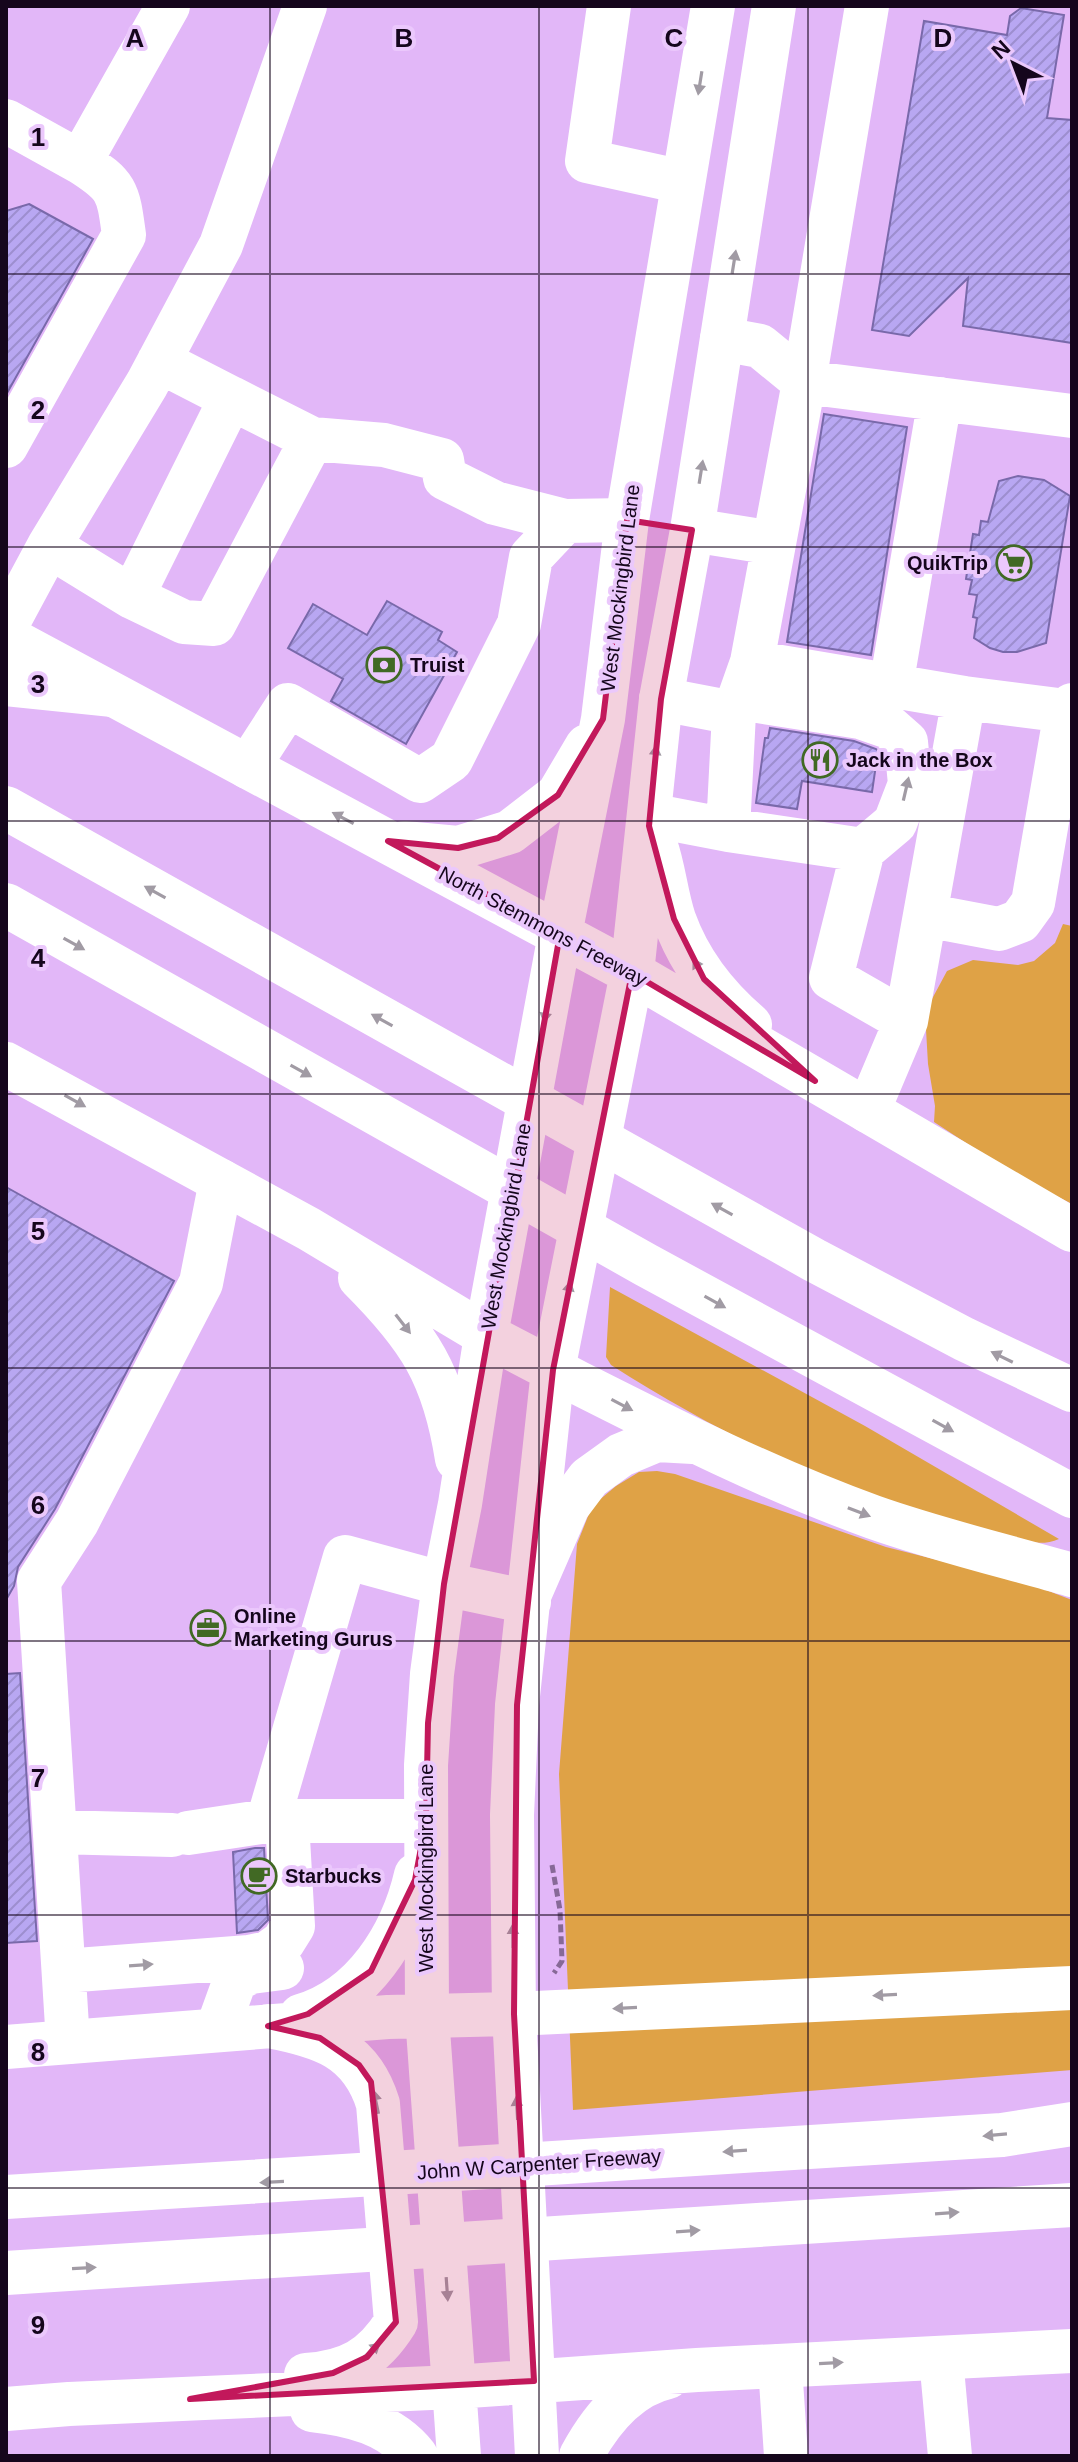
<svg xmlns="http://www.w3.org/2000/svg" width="1078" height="2462" font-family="Arial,sans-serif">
	<defs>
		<pattern id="building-hatch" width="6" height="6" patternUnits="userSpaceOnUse" patternTransform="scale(2)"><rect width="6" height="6" fill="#b8a7f2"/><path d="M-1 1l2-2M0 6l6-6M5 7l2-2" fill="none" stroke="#9d8ecf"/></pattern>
	</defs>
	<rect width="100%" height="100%" fill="#e2b7f8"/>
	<path fill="#dfa246" d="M1063,924l9,2v278l-57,-29 -81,-53 1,-16 -7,-42 -3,-52 22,-41 26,-11 45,5 16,-4 21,-18z
		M610,1287l255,139 194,113c-22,10 -48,-2 -71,-7 -138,-34 -257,-91 -377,-167l-5,-8z
		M657,1471l18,3 211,73 139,35 47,18v470l-499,40 -14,-336 18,-230 15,-38 24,-20 23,-14z"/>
	<path fill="url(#building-hatch)" stroke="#7969aa" stroke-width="2" d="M1021,8l43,7 -17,103 25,2v223l-109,-17 5,-48 -59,58 -37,-6 52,-309 83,14 3,-19z
		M29,204l64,35 -87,156v-184z
		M824,414l83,13 -36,228 -84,-13z
		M1018,476l26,4 26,16 -24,147 -29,9h-14l-13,-4 -16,-10 3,-20 -4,-1 4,-22 -8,-1 3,-14 -6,-1 7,-45 6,1 2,-14 7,1 11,-41z
		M387,601l55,31 -4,8 19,12 -51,92 -75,-43 12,-22 -55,-31 25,-44 54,31z
		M770,728l84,13 22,8 2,2 -6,41 -70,-11 -5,28 -41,-6 9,-65h3z
		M6,1187l168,94 -119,228 -37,58 -4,19 -8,14z
		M20,1673l17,268 -31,2v-269z
		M255,1848h9l4,72 -10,10 -21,3 -4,-81z"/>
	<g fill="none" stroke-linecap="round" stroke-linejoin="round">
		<path stroke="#876997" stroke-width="5" stroke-dasharray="8 4" stroke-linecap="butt" d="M552,1865l8,45 2,51 -8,12"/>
		<path stroke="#fff" stroke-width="44" d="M609,6l-22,155 96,21
			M6,121l74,41
			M722,339l38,7 44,36 268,34
			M159,361l72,37
			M6,446l118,-211c-6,-44 -6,-49 -44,-73l88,-156
			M692,530l81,13
			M49,546l83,51 52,25 30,2 98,-185 72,6 58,15 3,18 50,25 70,18
			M132,597l99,-199 81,41
			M6,626l43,-80 98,-162 74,-139 84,-239
			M752,662l52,-280 63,-376
			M891,686l49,-287
			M739,698l121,19 29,10 17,15 4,42 -15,39 -32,27
			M964,698l102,13 6,-6
			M661,699l73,14 -6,117
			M734,713l18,-51 212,36 -58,323 -38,90
			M248,767l40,-62 132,76 31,-21 68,-136 12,-67 34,-36 62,-1
			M650,815l78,15 135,20 -32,128 75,43
			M925,915l74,14 21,-8 13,-18 33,-192
			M426,1821h-158l77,-264 99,27
			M55,1832l117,3
			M188,1833l80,-12
			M64,1971l185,-14 19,-4 15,-11 10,-16 -6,-105
			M217,2030l18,-50 16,-8 31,-4
			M68,2042l-29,-461 38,-59 124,-239 20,-102
			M941,2358l9,98
			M780,2366l6,90"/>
		<path stroke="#fff" stroke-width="44" d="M6,637l626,336 440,257
			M404,843l54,5 52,-16 48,-37 29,-49
			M656,846c8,23 10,49 18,73 15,42 42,77 76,106
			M6,1064l303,165 177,106 67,35
			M360,1278c59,59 84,97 97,181
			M444,1584l85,18
			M301,2016c62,-18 101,-80 115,-141
			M268,2026c53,10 93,22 110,78l18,218c-23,37 -48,50 -90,53
			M6,2047l382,-30 126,-3
			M6,2409l63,-5 385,-17 243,-17 375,-19
			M312,2410c39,4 79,14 104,46
			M459,2456l-32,-440 -1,-251 6,-91 12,-90 16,-80 26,-169 74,-401 43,-215 24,-199 86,-514
			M537,2456l-23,-442 -2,-199 5,-110 36,-335 79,-397 29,-274 31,-169 82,-524
			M581,2456c19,-35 46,-70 87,-79"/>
		<path stroke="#fff" stroke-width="44" d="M6,684l107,11
			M6,808l808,452 150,79 108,51
			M6,905l640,360 426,231
			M553,1370c105,53 209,107 320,147 65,23 133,39 199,58
			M531,1591l37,-85 21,-28 32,-23 36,-15 36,2
			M514,2014l558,-26
			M6,2197l996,-62 70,-11
			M6,2273l1066,-68"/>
	</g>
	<defs><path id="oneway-solid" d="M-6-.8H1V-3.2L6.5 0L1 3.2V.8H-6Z" transform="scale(2)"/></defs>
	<g fill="#a19ba4">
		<use href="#oneway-solid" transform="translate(700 83) rotate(99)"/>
		<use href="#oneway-solid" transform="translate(734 262) rotate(-81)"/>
		<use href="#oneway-solid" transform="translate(701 472) rotate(-81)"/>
		<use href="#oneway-solid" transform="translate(655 757) rotate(-84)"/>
		<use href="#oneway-solid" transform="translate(906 789) rotate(-77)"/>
		<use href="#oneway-solid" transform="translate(343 818) rotate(-152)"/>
		<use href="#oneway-solid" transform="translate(155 892) rotate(-151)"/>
		<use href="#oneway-solid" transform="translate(74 944) rotate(29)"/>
		<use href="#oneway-solid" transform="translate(699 969) rotate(-120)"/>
		<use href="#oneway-solid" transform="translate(546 1011) rotate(100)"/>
		<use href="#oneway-solid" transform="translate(382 1020) rotate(-151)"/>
		<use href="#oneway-solid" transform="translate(301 1071) rotate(29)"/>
		<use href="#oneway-solid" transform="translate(75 1101) rotate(29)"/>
		<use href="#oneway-solid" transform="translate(722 1209) rotate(-151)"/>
		<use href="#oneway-solid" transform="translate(568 1293) rotate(-79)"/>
		<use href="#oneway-solid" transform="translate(715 1302) rotate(29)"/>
		<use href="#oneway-solid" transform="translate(403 1324) rotate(52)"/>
		<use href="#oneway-solid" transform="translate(1002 1357) rotate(-154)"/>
		<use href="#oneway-solid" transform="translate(622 1405) rotate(28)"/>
		<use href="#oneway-solid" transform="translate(943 1426) rotate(29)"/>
		<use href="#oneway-solid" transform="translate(859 1512) rotate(21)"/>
		<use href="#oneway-solid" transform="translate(513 1936) rotate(-91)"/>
		<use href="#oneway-solid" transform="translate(141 1965) rotate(-4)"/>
		<use href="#oneway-solid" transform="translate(885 1995) rotate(177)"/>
		<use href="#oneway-solid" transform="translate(625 2008) rotate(177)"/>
		<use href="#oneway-solid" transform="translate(376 2102) rotate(-102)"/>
		<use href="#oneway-solid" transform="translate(517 2108) rotate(-93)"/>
		<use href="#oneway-solid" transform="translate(995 2135) rotate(175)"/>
		<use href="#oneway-solid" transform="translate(735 2151) rotate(176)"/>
		<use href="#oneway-solid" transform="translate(272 2182) rotate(177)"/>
		<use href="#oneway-solid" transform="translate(947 2213) rotate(-4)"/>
		<use href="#oneway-solid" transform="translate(688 2231) rotate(-4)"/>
		<use href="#oneway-solid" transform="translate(84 2268) rotate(-3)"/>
		<use href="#oneway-solid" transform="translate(447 2289) rotate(86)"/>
		<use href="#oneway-solid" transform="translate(371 2351) rotate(-41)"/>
		<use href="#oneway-solid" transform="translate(831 2363) rotate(-3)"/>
	</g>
	<path fill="#c2185b" fill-opacity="0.2" stroke="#c2185b" stroke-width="6" stroke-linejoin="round" d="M627,520l65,10 -31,169 -12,127 25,93 30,60 111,102 -183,-108 -79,397 -36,335 -3,309 20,367 -344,18 143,-26 34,-16 29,-35 -25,-240 -12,-17 -39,-27 -52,-12 40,-12 63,-43 44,-91 11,-59 2,-98 16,-139 116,-650 -172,-93 70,7 40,-10 60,-43 45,-76z"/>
	<path fill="none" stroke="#15061c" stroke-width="2" stroke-opacity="0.55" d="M270,6v2450M539,6v2450M808,6v2450M6,274h1066M6,547h1066M6,821h1066M6,1094h1066M6,1368h1066M6,1641h1066M6,1915h1066M6,2188h1066"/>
	<defs>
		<symbol id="supermarket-ring" viewBox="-11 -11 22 22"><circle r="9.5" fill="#ebc8fc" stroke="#416924" stroke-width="1.5"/><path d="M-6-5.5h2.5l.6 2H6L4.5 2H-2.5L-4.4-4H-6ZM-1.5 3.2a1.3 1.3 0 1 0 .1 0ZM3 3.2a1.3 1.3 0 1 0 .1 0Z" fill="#416924"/></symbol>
		<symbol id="bank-ring" viewBox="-11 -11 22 22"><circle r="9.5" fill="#ebc8fc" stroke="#416924" stroke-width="1.5"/><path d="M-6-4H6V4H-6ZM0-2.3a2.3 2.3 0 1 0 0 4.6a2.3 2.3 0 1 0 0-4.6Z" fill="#416924"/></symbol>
		<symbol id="restaurant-ring" viewBox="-11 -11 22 22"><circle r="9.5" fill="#ebc8fc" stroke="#416924" stroke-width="1.5"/><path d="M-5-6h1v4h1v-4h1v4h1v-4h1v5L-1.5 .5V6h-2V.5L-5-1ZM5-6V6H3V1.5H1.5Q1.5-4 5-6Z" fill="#416924"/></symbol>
		<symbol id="office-ring" viewBox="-11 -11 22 22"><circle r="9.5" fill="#ebc8fc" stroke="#416924" stroke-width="1.5"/><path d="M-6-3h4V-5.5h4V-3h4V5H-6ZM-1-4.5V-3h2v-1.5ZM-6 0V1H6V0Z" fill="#416924"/></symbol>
		<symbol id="cafe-ring" viewBox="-11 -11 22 22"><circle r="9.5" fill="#ebc8fc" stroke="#416924" stroke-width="1.5"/><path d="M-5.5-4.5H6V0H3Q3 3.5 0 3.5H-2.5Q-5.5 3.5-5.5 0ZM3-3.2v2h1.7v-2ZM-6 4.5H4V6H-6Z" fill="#416924"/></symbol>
	</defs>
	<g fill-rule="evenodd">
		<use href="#supermarket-ring" x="994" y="543" width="40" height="40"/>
		<use href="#bank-ring" x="364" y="645" width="40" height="40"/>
		<use href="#restaurant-ring" x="800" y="740" width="40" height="40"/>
		<use href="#office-ring" x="188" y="1608" width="40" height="40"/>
		<use href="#cafe-ring" x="239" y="1856" width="40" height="40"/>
	</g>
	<g text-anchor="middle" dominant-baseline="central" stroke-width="8" stroke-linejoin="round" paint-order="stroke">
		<g font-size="20" font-weight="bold" fill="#15061c" stroke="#ebc8fc" text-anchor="start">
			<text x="988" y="563" text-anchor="end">QuikTrip</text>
			<text x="410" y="665">Truist</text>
			<text x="846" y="760">Jack in the Box</text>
			<text x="234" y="1616">Online<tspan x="234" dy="23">Marketing Gurus</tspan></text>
			<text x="285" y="1876">Starbucks</text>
		</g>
		<g font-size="20" fill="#15061c" stroke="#ebc8fc">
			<text transform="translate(620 588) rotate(-83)">West Mockingbird Lane</text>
			<text transform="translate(543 926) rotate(28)">North Stemmons Freeway</text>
			<text transform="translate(506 1226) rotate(-80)">West Mockingbird Lane</text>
			<text transform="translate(426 1868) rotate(-90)">West Mockingbird Lane</text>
			<text transform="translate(539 2164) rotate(-4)">John W Carpenter Freeway</text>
		</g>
	</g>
	<g font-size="26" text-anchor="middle" font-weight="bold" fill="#15061c" stroke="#ebc8fc" stroke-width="8" stroke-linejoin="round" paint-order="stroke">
		<text x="135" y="47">A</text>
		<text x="404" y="47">B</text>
		<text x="674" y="47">C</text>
		<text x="943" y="47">D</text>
		<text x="38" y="146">1</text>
		<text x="38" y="419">2</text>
		<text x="38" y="693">3</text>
		<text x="38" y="967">4</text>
		<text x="38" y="1240">5</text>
		<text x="38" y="1514">6</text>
		<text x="38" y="1787">7</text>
		<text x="38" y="2061">8</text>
		<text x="38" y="2334">9</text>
	</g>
	<rect width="1078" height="2462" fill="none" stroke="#15061c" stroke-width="16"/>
	<g transform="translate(1014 64) rotate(318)" stroke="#ebc8fc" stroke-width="6" paint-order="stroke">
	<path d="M0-6L14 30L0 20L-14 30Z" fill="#15061c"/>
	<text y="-12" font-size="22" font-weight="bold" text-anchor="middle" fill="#15061c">N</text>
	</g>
</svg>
